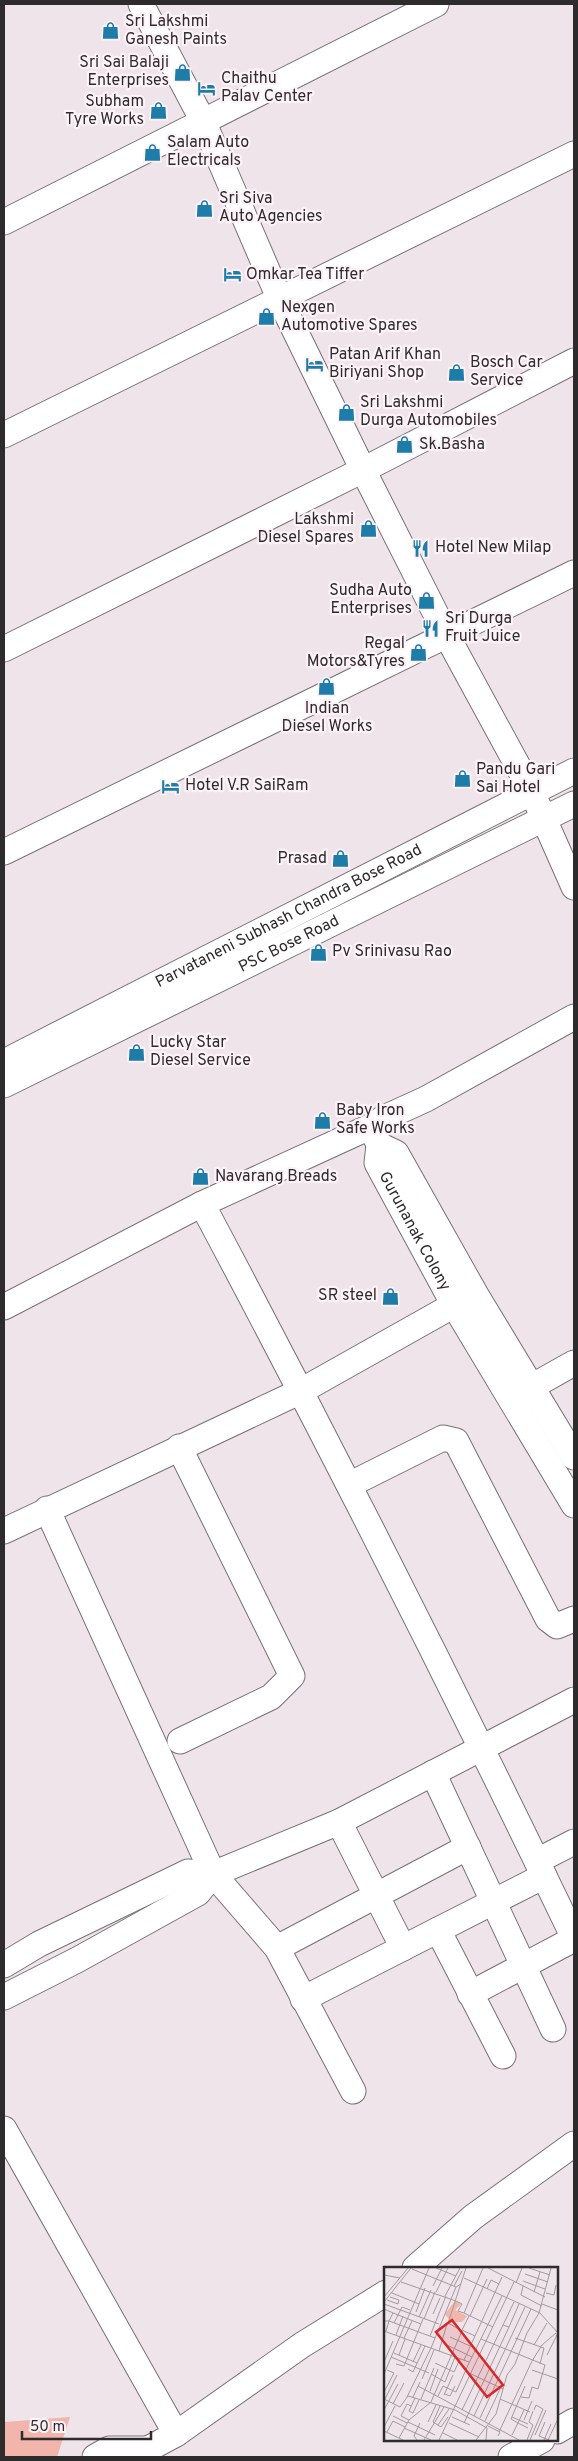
<svg xmlns="http://www.w3.org/2000/svg" width="578" height="2461" font-family="Overpass,sans-serif">
	<rect width="100%" height="100%" fill="#efe4ea"/>
	<path fill="#f1b5ab" d="M70,2417l-13,40h-53v-35z"/>
	<g fill="none" stroke-linecap="round" stroke-linejoin="round">
		<defs>
			<g id="minor">
				<path d="M141,4l62,117 77,179 83,170 84,166 85,156 42,95"/>
				<path d="M4,222l432,-218"/>
				<path d="M4,435l570,-281"/>
				<path d="M4,649l359,-179 211,-109"/>
				<path d="M4,852l570,-279"/>
				<path id="s1" d="M4,1062l570,-291"/>
				<path id="s2" d="M4,1085l570,-281"/>
				<path d="M377,1140l-3,-5v-10l8,-6 44,-20 148,-82"/>
				<path id="s3" d="M379,1145l-2,18 77,142 120,200"/>
				<path d="M379,1145l17,8 80,142 98,162"/>
				<path d="M202,1204c129,242 253,487 372,734"/>
				<path d="M4,1307l198,-103 172,-79"/>
				<path d="M533,1386l41,-23"/>
				<path d="M179,1447l113,229 -21,21 -91,44"/>
				<path d="M349,1485l94,-47 13,3 92,178 9,7 17,-7"/>
				<path d="M47,1509l166,365 64,74 76,143"/>
				<path d="M4,1531l297,-140 153,-86"/>
				<path d="M433,1773l120,256"/>
				<path d="M339,1822l64,126"/>
				<path d="M537,1861l37,-19"/>
				<path d="M438,1930l106,-54"/>
				<path d="M277,1948l191,-101"/>
				<path d="M4,1965l35,-21 149,-72 25,2 126,-52 235,-122"/>
				<path d="M470,1994l104,-55"/>
				<path d="M4,1997l73,-37 121,-67 15,-19"/>
				<path d="M303,1999l135,-69 65,126"/>
				<path d="M4,2129l172,305 -28,15 -8,8"/>
				<path d="M415,2268l58,-51 101,-73"/>
				<path d="M557,2431l17,-10"/>
				<path d="M176,2434l126,-89 84,-52"/>
				<path d="M95,2457l14,-8h39"/>
				<path d="M511,2457l31,-17"/>
			</g>
		</defs>
		<use href="#minor" stroke="#797075" stroke-width="27"/>
		<use href="#minor" stroke="#fff" stroke-width="25"/>
	</g>
	<defs>
		<symbol id="shop-bare" viewBox="-9 -9 18 18"><path d="M-5-2.5h2.3a2.7 3.5 0 0 1 5.4 0H5L5.5 6h-11ZM-1.5-2.5h3a1.5 2.3 0 0 0-3 0Z" fill="#1e7ca9" stroke="#fcf2f7" stroke-width="2.5" paint-order="stroke"/></symbol>
		<symbol id="hotel-bare" viewBox="-9 -9 18 18"><path d="M-6-4.5h1.5V1H6V5H4.5V3h-9V5H-6ZM-4 0a1.8 1.8 0 1 1 3.6 0ZM.5 0V-2.5h3Q6-2.5 6 0Z" fill="#1e7ca9" stroke="#fcf2f7" stroke-width="2.5" paint-order="stroke"/></symbol>
		<symbol id="restaurant-bare" viewBox="-9 -9 18 18"><path d="M-5-6h1v4h1v-4h1v4h1v-4h1v5L-1.5 .5V6h-2V.5L-5-1ZM5-6V6H3V1.5H1.5Q1.5-4 5-6Z" fill="#1e7ca9" stroke="#fcf2f7" stroke-width="2.5" paint-order="stroke"/></symbol>
	</defs>
	<g fill-rule="evenodd">
		<use href="#shop-bare" x="98" y="18" width="25" height="25"/>
		<use href="#shop-bare" x="170" y="60" width="25" height="25"/>
		<use href="#hotel-bare" x="194" y="76" width="25" height="25"/>
		<use href="#shop-bare" x="146" y="98" width="25" height="25"/>
		<use href="#shop-bare" x="140" y="140" width="25" height="25"/>
		<use href="#shop-bare" x="192" y="196" width="25" height="25"/>
		<use href="#hotel-bare" x="220" y="262" width="25" height="25"/>
		<use href="#shop-bare" x="254" y="304" width="25" height="25"/>
		<use href="#hotel-bare" x="302" y="352" width="25" height="25"/>
		<use href="#shop-bare" x="444" y="360" width="25" height="25"/>
		<use href="#shop-bare" x="334" y="400" width="25" height="25"/>
		<use href="#shop-bare" x="392" y="432" width="25" height="25"/>
		<use href="#shop-bare" x="356" y="516" width="25" height="25"/>
		<use href="#restaurant-bare" x="408" y="536" width="25" height="25"/>
		<use href="#shop-bare" x="414" y="588" width="25" height="25"/>
		<use href="#restaurant-bare" x="418" y="616" width="25" height="25"/>
		<use href="#shop-bare" x="406" y="640" width="25" height="25"/>
		<use href="#shop-bare" x="314" y="674" width="25" height="25"/>
		<use href="#shop-bare" x="450" y="766" width="25" height="25"/>
		<use href="#hotel-bare" x="158" y="774" width="25" height="25"/>
		<use href="#shop-bare" x="328" y="846" width="25" height="25"/>
		<use href="#shop-bare" x="306" y="940" width="25" height="25"/>
		<use href="#shop-bare" x="124" y="1040" width="25" height="25"/>
		<use href="#shop-bare" x="310" y="1108" width="25" height="25"/>
		<use href="#shop-bare" x="188" y="1164" width="25" height="25"/>
		<use href="#shop-bare" x="378" y="1284" width="25" height="25"/>
	</g>
	<g text-anchor="middle" dominant-baseline="central" stroke-width="4.5" stroke-linejoin="round" paint-order="stroke">
		<g font-size="16" fill="#2e2b2d" stroke="#fcf2f7" text-anchor="start">
			<text x="125" y="22">Sri Lakshmi<tspan x="125" dy="18">Ganesh Paints</tspan></text>
			<text x="169" y="63" text-anchor="end">Sri Sai Balaji<tspan x="169" dy="18">Enterprises</tspan></text>
			<text x="221" y="79">Chaithu<tspan x="221" dy="18">Palav Center</tspan></text>
			<text x="144" y="102" text-anchor="end">Subham<tspan x="144" dy="18">Tyre Works</tspan></text>
			<text x="167" y="143">Salam Auto<tspan x="167" dy="18">Electricals</tspan></text>
			<text x="219" y="199">Sri Siva<tspan x="219" dy="18">Auto Agencies</tspan></text>
			<text x="246" y="275">Omkar Tea Tiffer</text>
			<text x="281" y="308">Nexgen<tspan x="281" dy="18">Automotive Spares</tspan></text>
			<text x="329" y="355">Patan Arif Khan<tspan x="329" dy="18">Biriyani Shop</tspan></text>
			<text x="470" y="363">Bosch Car<tspan x="470" dy="18">Service</tspan></text>
			<text x="360" y="403">Sri Lakshmi<tspan x="360" dy="18">Durga Automobiles</tspan></text>
			<text x="419" y="445">Sk.Basha</text>
			<text x="354" y="520" text-anchor="end">Lakshmi<tspan x="354" dy="18">Diesel Spares</tspan></text>
			<text x="435" y="548">Hotel New Milap</text>
			<text x="412" y="591" text-anchor="end">Sudha Auto<tspan x="412" dy="18">Enterprises</tspan></text>
			<text x="445" y="619">Sri Durga<tspan x="445" dy="18">Fruit Juice</tspan></text>
			<text x="405" y="644" text-anchor="end">Regal<tspan x="405" dy="18">Motors&amp;Tyres</tspan></text>
			<text x="327" y="709" text-anchor="middle">Indian<tspan x="327" dy="18">Diesel Works</tspan></text>
			<text x="476" y="770">Pandu Gari<tspan x="476" dy="18">Sai Hotel</tspan></text>
			<text x="185" y="786">Hotel V.R SaiRam</text>
			<text x="327" y="859" text-anchor="end">Prasad</text>
			<text x="332" y="952">Pv Srinivasu Rao</text>
			<text x="150" y="1043">Lucky Star<tspan x="150" dy="18">Diesel Service</tspan></text>
			<text x="336" y="1111">Baby Iron<tspan x="336" dy="18">Safe Works</tspan></text>
			<text x="215" y="1177">Navarang Breads</text>
			<text x="377" y="1296" text-anchor="end">SR steel</text>
		</g>
		<g font-size="16" fill="#2e2b2d" stroke="#fcf2f7">
			<text stroke="none"><textPath href="#s1" startOffset="320">Parvataneni Subhash Chandra Bose Road</textPath></text>
			<text stroke="none"><textPath href="#s2" startOffset="318">PSC Bose Road</textPath></text>
			<text stroke="none"><textPath href="#s3" startOffset="96">Gurunanak Colony</textPath></text>
		</g>
	</g>
	<g transform="translate(384 2267)">
		<rect width="174" height="174" fill="#efe4ea"/>
		<path d="M71,34l6,3 -6,6 12,6 -5,6h-11l-6,-8z" fill="#f1b5ab"/>
		<path fill="none" stroke="#a29a9e" stroke-width="1" d="M52,1l20,8M99,1l-19,45 29,14M104,1l57,29M145,1l21,7M28,2l44,18M141,7l23,8M0,8l16,3M80,11l76,35 18,20 -11,22M139,14l22,8M17,15l55,19 6,3 -4,7 6,2M132,16l6,-15M49,19l9,-18M70,19l8,-15M139,19l-2,9 21,11M103,22l4,-9 8,4M52,25l12,-24M150,25l6,-20M8,26l27,11M162,26l8,2 2,-10M61,29l15,-28M0,30l24,-29M3,33l11,4 1,-4 -9,-3M0,35l27,-34M130,35l-11,23 6,2 10,-23M0,37l55,20M158,37l16,6M0,42l14,6 4,-8 8,3M32,45l9,-24M9,46l-4,8 46,17M49,47l7,-16M85,49l-7,14 13,6M86,49l17,-37M35,50l12,-27M40,52l11,-27M0,54h5l-3,10M10,56l4,-8 23,9M64,56l18,-55M64,56l14,8M0,64l85,31M12,68l7,-19M46,69l16,-40M66,70l20,9M20,71l8,-17M131,71l29,10 -4,16M97,72l64,26 -7,24 -6,-2 -3,11 -8,-1M63,78l25,12M150,78l13,-22M47,81l25,-61 5,-3M55,84l8,-27M10,86l23,10M15,88l6,-16M7,90l38,16M80,93l38,-83M148,94l10,-16 14,-12M0,95l9,-21M29,95l8,-17M51,96l19,9 6,-13M85,96l33,-67M12,97l8,2 19,-47M24,102l5,3 12,-26M148,103l26,9M85,106l34,16M0,107l45,-106M47,107l14,8 10,-25M38,112l12,-29M34,119l101,54M46,124l8,-22M0,125l10,-19 -7,-3M61,127l5,2 5,-10M60,128l9,-20M54,129l5,-10 13,6 13,-29M23,130l24,-49M29,130l7,-15M31,131l-6,13 4,2 6,-13M0,132l16,8 8,-11 47,14 32,18 -1,12M1,132l12,-24M37,132l13,-31M116,132l30,13M9,137l11,-21M56,139l-7,16 8,5 7,-10M0,143l14,-26M78,143l41,-85M140,143l-6,13 -7,-4 14,-33M9,149l14,7M90,149l51,-109M68,150l18,8M128,150l16,7M96,151l51,-109M25,153l-8,-4 6,-12 4,2M140,153l8,-19M101,154l15,-32M24,155l27,13M44,155l8,-17M161,155l-6,14 10,4M65,156l30,14M80,156l45,-96M54,158l11,-16M104,159l12,6 -2,4M0,160l11,-21M20,161l27,12M0,164l19,9M3,165l6,-11 12,6M115,165l33,-71M59,166l14,7M128,168l6,-12 10,5M151,168l11,-25M15,171l10,-18 22,-18 31,-71M33,173l-3,-4 6,-13M40,173l20,-33M55,173l75,-158M92,173l20,-26 11,-39 8,-11 12,-31 12,-20 12,-45M143,173l6,-15 -4,-3 4,-11M146,173l13,-31 -7,-4 -2,5M160,173l7,-16M164,173l10,-21"/>
		<path fill="#d62828" fill-opacity="0.15" stroke="#d62828" stroke-width="2.5" d="M68,53l51,65 -16,12 -51,-65z"/>
		<rect width="174" height="174" fill="none" stroke="#2e2b2d" stroke-width="2.5"/>
	</g>
	<rect width="578" height="2461" fill="none" stroke="#2e2b2d" stroke-width="10"/>
	<path d="M22 2431v8h129v-8" fill="none" stroke="#2e2b2d" stroke-width="2.5"/>
	<text x="30" y="2431" font-size="15" fill="#2e2b2d" stroke="#fcf2f7" stroke-width="4" paint-order="stroke">50 m</text>
</svg>
